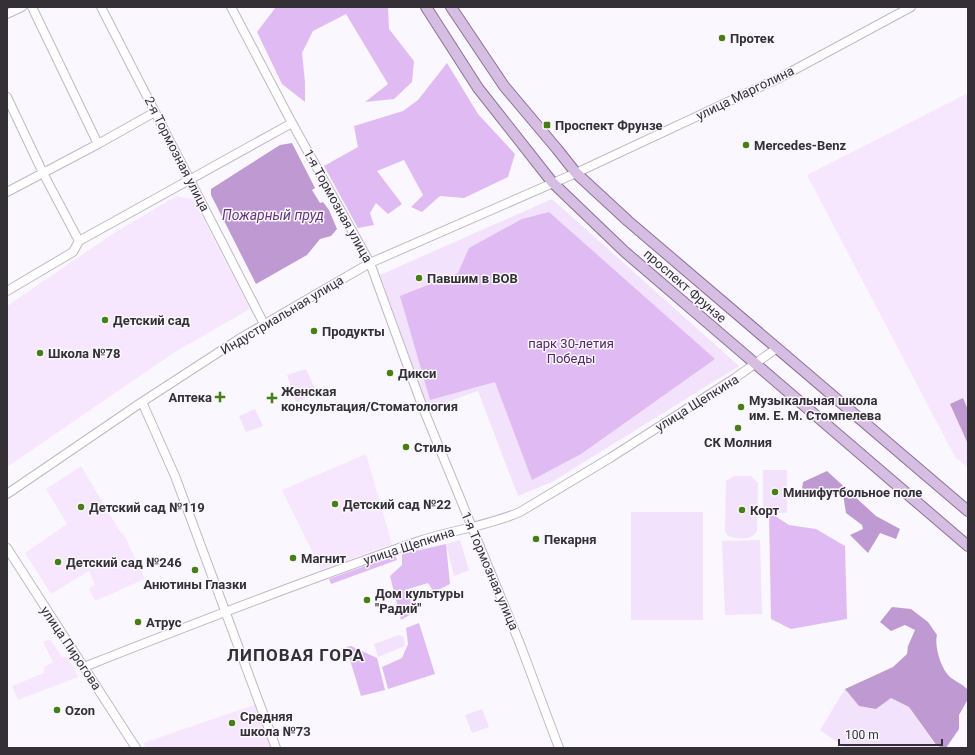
<svg xmlns="http://www.w3.org/2000/svg" width="975" height="755" font-family="Roboto,sans-serif">
	<rect width="100%" height="100%" fill="#fbf7fe"/>
	<path fill="#f7e7fe" d="M968,93v375l-13,-11 -148,-282z
		M176,196l17,3 57,110 -75,43 -168,115v-161l104,-71z
		M366,454l26,90 -71,26 -39,-80z
		M81,466l40,67h2l22,46 -50,22 -6,-12 6,-4 -6,-14 -38,23 -26,-41 42,-29 -21,-35z
		M50,639l12,18h6l10,20 -60,23 -6,-14 32,-13v-6l9,-5 -10,-20z
		M257,704l17,44h-128l-3,-5z"/>
	<path fill="#f2e2fb" d="M552,199l187,167 -187,116 -34,14 -40,-105 -50,18 -48,-134z
		M306,369l11,24 -21,10 -9,-28z
		M255,409l8,17 -17,6 -7,-16z
		M763,470h24v43h-24z
		M734,476h17l7,7 -1,48c-5,10 -20,8 -29,5l-3,-5 1,-50z
		M631,512h72v108h-72z
		M460,540l9,30 -15,6 -8,-32z
		M760,540l2,74 -37,1 -3,-74z
		M399,635l5,2 1,9 -27,11 -4,-13z
		M845,689l14,17 17,3 15,-11 18,9 28,41h-91l-26,-18z
		M482,709l7,18 -17,6 -7,-18z"/>
	<path fill="#e0baf3" d="M276,7h112l1,22 25,32 -2,21 -18,17 -29,3 23,-18 -42,-70 -33,17 -11,22 3,29v20l-23,-18 -25,-52z
		M447,63l31,51 37,40 -7,23 -44,21 -24,-2 -18,16 -11,-5 12,-12 -19,-35 -27,11 25,33 -14,10 -12,-11 -6,10 4,12 -16,3 -34,-62 34,-19 -4,-21 49,-15 15,-11z
		M549,212l166,147 -134,95 -49,26 -37,-98 -65,18 -30,-104 58,-23 11,-25 53,-29z
		M769,512l20,13 27,4 29,17 2,73 -56,10 -20,-10z
		M446,544l4,40 -16,8 -6,-9 -20,6 5,24 -12,7 -11,-44 12,-11v-11z
		M395,555l2,5 -66,24 -2,-5z
		M419,623l16,51 -47,15 -6,-22 20,-9 6,-14 -2,-16z
		M351,646l26,12 8,32 -24,6 -15,-49z"/>
	<path fill="#bf9ad2" d="M292,143l23,45 -3,2 8,13 3,-1 6,8 8,19 -6,7 -11,3 -13,16 -51,29 -45,-89v-6l69,-44z
		M963,398l5,12v34l-18,-40z
		M827,471l49,45 24,13 -4,10 -16,-6 -12,20 -18,-18 13,-6 -1,-4 -16,-12 -3,-19 -42,2 2,-14z
		M892,607l19,2 17,13 9,13c-3,11 4,34 13,42 6,5 13,7 18,13v9l-9,16v14l-13,19 -9,-2 -28,-39 -18,-9 -15,11 -17,-3 -14,-17 48,-22 14,-13 1,-8 7,-16 -10,-5 -14,6 -11,-9z"/>
	<g fill="none" stroke-linecap="round" stroke-linejoin="round">
		<defs>
			<path id="minor" d="M32,7l66,137
				M101,7l163,317
				M231,7l61,116 78,140 53,145 97,236 39,104
				M7,14l15,-7
				M7,97l36,76 36,68
				M7,192l91,-48 57,-32
				M79,241l213,-118
				M7,291l66,-39 6,-11
				M142,402l33,74 101,272
				M7,494l135,-92 97,-63 131,-76 206,-90 205,-96 130,-70
				M7,548l129,200
				M84,667c111,-44 222,-87 335,-126 33,-11 69,-15 101,-29l90,-54 125,-80 42,-30"/>
			<path id="major" d="M426,7l52,81 74,94 73,70 343,294
				M451,7l53,79 53,63 19,24 52,48 340,290"/>
		</defs>
		<use href="#minor" stroke="#c2b7c7" stroke-width="10"/>
		<use href="#major" stroke="#8c7099" stroke-width="12"/>
		<use href="#minor" stroke="#fff" stroke-width="8"/>
		<use href="#major" stroke="#d6bee2" stroke-width="10"/>
	</g>
	<g fill="#477e15" stroke="#fbf7fe" stroke-width="1.5">
		<circle cx="722" cy="38" r="4"/>
		<rect x="543" y="121" width="8" height="8" rx="2"/>
		<circle cx="746" cy="145" r="4"/>
		<circle cx="419" cy="278" r="4"/>
		<circle cx="105" cy="320" r="4"/>
		<circle cx="314" cy="331" r="4"/>
		<circle cx="40" cy="353" r="4"/>
		<circle cx="390" cy="373" r="4"/>
		<path d="M218 391h4v4h4v4h-4v4h-4v-4h-4v-4h4z"/>
		<path d="M270 392h4v4h4v4h-4v4h-4v-4h-4v-4h4z"/>
		<circle cx="741" cy="407" r="4"/>
		<circle cx="738" cy="428" r="4"/>
		<circle cx="406" cy="447" r="4"/>
		<circle cx="775" cy="492" r="4"/>
		<circle cx="335" cy="504" r="4"/>
		<circle cx="81" cy="507" r="4"/>
		<circle cx="742" cy="510" r="4"/>
		<circle cx="536" cy="539" r="4"/>
		<circle cx="293" cy="558" r="4"/>
		<circle cx="58" cy="562" r="4"/>
		<circle cx="195" cy="570" r="4"/>
		<circle cx="367" cy="600" r="4"/>
		<circle cx="138" cy="622" r="4"/>
		<circle cx="57" cy="710" r="4"/>
		<circle cx="232" cy="723" r="4"/>
	</g>
	<g text-anchor="middle" dominant-baseline="central" stroke-width="3" stroke-linejoin="round" paint-order="stroke">
		<g font-size="13" font-weight="bold" fill="#343036" stroke="#fbf7fe" text-anchor="start">
			<text x="730" y="38">Протек</text>
			<text x="555" y="125">Проспект Фрунзе</text>
			<text x="754" y="145">Mercedes-Benz</text>
			<text x="427" y="278">Павшим в ВОВ</text>
			<text x="113" y="320">Детский сад</text>
			<text x="322" y="331">Продукты</text>
			<text x="48" y="353">Школа №78</text>
			<text x="398" y="373">Дикси</text>
			<text x="281" y="391">Женская<tspan x="281" dy="15">консультация/Стоматология</tspan></text>
			<text x="212" y="397" text-anchor="end">Аптека</text>
			<text x="749" y="400">Музыкальная школа<tspan x="749" dy="15">им. Е. М. Стомпелева</tspan></text>
			<text x="738" y="442" text-anchor="middle">СК Молния</text>
			<text x="414" y="447">Стиль</text>
			<text x="783" y="492">Минифутбольное поле</text>
			<text x="343" y="504">Детский сад №22</text>
			<text x="89" y="507">Детский сад №119</text>
			<text x="750" y="510">Корт</text>
			<text x="544" y="539">Пекарня</text>
			<text x="301" y="558">Магнит</text>
			<text x="66" y="562">Детский сад №246</text>
			<text x="195" y="584" text-anchor="middle">Анютины Глазки</text>
			<text x="375" y="593">Дом культуры<tspan x="375" dy="15">"Радий"</tspan></text>
			<text x="146" y="622">Атрус</text>
			<text x="65" y="710">Ozon</text>
			<text x="240" y="716">Средняя<tspan x="240" dy="15">школа №73</tspan></text>
		</g>
		<g font-size="13" fill="#343036" stroke="#fbf7fe">
			<text transform="translate(745 93) rotate(-26)">улица Марголина</text>
			<text transform="translate(177 154) rotate(63)">2-я Тормозная улица</text>
			<text transform="translate(338 206) rotate(61)">1-я Тормозная улица</text>
			<text transform="translate(685 286) rotate(41)">проспект Фрунзе</text>
			<text transform="translate(282 315) rotate(-31)">Индустриальная улица</text>
			<text transform="translate(697 403) rotate(-32)">улица Щепкина</text>
			<text transform="translate(409 546) rotate(-18)">улица Щепкина</text>
			<text transform="translate(490 571) rotate(67)">1-я Тормозная улица</text>
			<text transform="translate(71 648) rotate(56)">улица Пирогова</text>
		</g>
		<g font-size="13" fill="#552669" stroke="#fbf7fe">
			<text x="571" y="343">парк 30-летия<tspan x="571" dy="15">Победы</tspan></text>
		</g>
		<g font-size="14" font-style="italic" fill="#66377b" stroke="#fbf7fe">
			<text x="273" y="215">Пожарный пруд</text>
		</g>
		<g font-size="17" font-weight="bold" letter-spacing="1" fill="#343036" stroke="#fbf7fe">
			<text x="296" y="655">ЛИПОВАЯ ГОРА</text>
		</g>
	</g>
	<rect width="975" height="755" fill="none" stroke="#343036" stroke-width="16"/>
	<path d="M839 739v6h103v-6" fill="none" stroke="#343036" stroke-width="2"/>
	<text x="845" y="739" font-size="12" fill="#343036" stroke="#fbf7fe" stroke-width="3" paint-order="stroke">100 m</text>
</svg>
